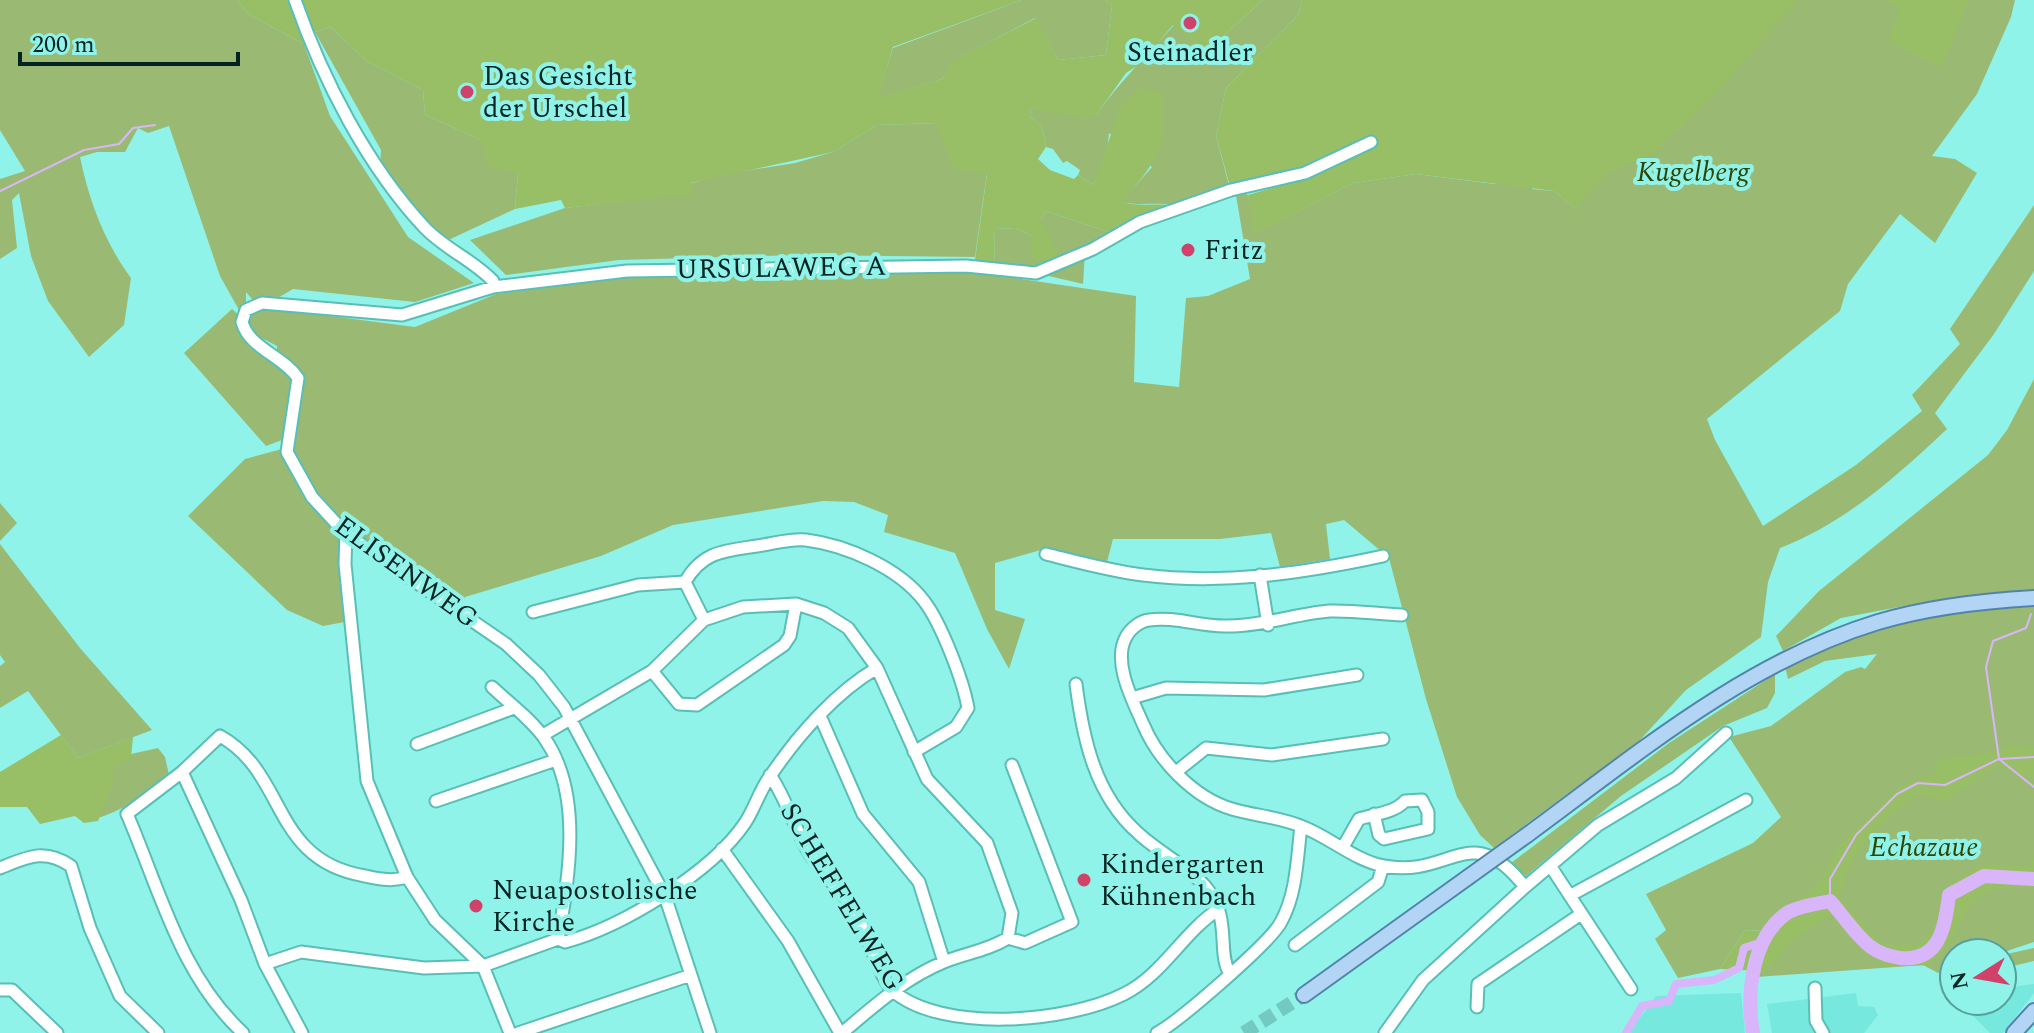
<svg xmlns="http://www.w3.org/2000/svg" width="2034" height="1033" font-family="Spectral,serif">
	<rect width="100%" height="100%" fill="#8ff3ea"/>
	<path fill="#76e8de" d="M2034,984v9l-31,40h-13l-32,-32h44v-13z
		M1741,993l4,40h-116l27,-37z
		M1856,993l2,13 16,1 4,8 -14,18h-92l-5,-29z"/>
	<path fill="#9aba73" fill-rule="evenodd" d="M0,0h237l11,14 56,30 26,72 78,121 66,46 -59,19 -122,-13 -17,10h-24l-6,-7v11l-7,7 -19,-34 -51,-150 -21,7 -10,-5 -13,24h-28l-17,5c9,44 25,86 51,121l-7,47 -35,32 -41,-56 -17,-45 -12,-63 -7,7 5,48 -17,11v-80l25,-8 -25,-41z
		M1022,0h83l7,5 -6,50 -48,5 -23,-42 -80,42 -13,19 -65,20 16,-51z
		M1263,0h39l-4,15 -72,73 -10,48 14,53 -48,19c-19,-8 -40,-1 -61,-6l31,-35 -43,-34 -2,19 -13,33 -16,-10 2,-5 -13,-9 -4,2 -10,-14 -7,-2 -4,-20 -12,-11 1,-8 66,6c23,-33 50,-58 77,-89l33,26z
		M1721,0h294l-4,17 -34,77 -45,62 23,3 22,14 -42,70 -35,-29 -52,70 -8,27 -133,108 8,21 48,86 93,-61 66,-54 -10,-16 48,-51 -10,-15 84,-124v66l-40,63 -59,79 12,16c-50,47 -102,94 -167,119l-12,34 -7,55 -75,53 -47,51 -145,107 -14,-13 -23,-38 -31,-98 -37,-141 -45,-38 -18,4 4,35 -50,8 -9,-34 -51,6h-107l-6,23 -66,-12 -46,13v47l30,9 -16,50 -22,-40 -32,-76 -71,-21 4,-17 -34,-13 -31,-1 -150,24 -72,31 -136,41 -3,12 -112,-75 -31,-36 -28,-44 10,-75 -24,-26v-7l-25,-13 -5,-11 4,-8 18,-6 146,19 81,-33 137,-18 335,-5 168,25 -2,86 45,5 7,-89 22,-2 42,-17 -15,-90 13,6 7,38 98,-50 63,-9 79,10zM1550,170l27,40 -23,-19 -22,-2z
		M331,27l35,34 57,29 2,25 56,25 37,33 -3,36 -73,34 -62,-75 1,-18 -66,-118z
		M937,123l17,45 33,5 -12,84 -172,-2 -184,5 -113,15 -36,-35 95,-32 62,-7 98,-27 70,-11 38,-11 44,-27z
		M1046,211l69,23 -30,19 -2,31 -47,-11 -42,-3 1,-41 21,-1 16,8z
		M232,309l8,7v13c55,45 63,39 42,111l-16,6 -82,-93z
		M2034,379v563l-33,11h-47v15l-16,5 -15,-8 -166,12 23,-34 -16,-12 -19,-1 -25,39 -42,9 -23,-39 11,-9 -20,-36 107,-51 28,-26 -52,-80 42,-11 74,-54 16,-5 4,2 12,-15 -52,7 -37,18 -3,-13 52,-26 67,-18 16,-19 -79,15 -58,33 -7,-15 43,-45 169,-136 19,-25z
		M282,449l10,25 47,61 11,86 -27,5 -36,-16 -99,-94 57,-57z
		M0,503l17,20 -17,18z
		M0,544l80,104 72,82 -74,28 -50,-67 -28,17v-42l5,-4 -5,-7z
		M1775,674v19l-8,15 -44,18 -102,70 -95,80 -15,-13 158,-120z
		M158,748l7,9 4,18c-23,21 -48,37 -78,45l-35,-36 66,-28z
		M2034,948v13l-30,7 -2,-13z"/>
	<path fill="#98be66" d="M237,0h785l-129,47 -15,51 64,-19 12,-19 82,-42 22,42 48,-5 6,-50 -7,-5h158l-56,51 -34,-26 -33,39 -14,9 -29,41 -10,6 -56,-12 -1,8 12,11 4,20 -8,12 12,11 24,9 4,-4 16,10 27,-81 17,-16 25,5c4,57 -5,66 -41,109 21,6 41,-1 62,6l-69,26 -69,-23 -5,9 18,35 -13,8 -14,-5v-22l-16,-8 -21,1 -1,41 -20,-3 13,-93 -33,-5 -18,-46 -59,2 -44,27 -142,31v12l-126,13 -4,-8 -46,9 3,-36 -30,-6 -7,-27 -56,-25 -2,-25 -57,-29 -35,-34 -16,5 -11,12 -56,-30z
		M1302,0h497l-84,94 -60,59 -44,18 -30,29 -3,11 -24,-20 -138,-17 -63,9 -99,51 -6,-39 59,-17 -76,12 -15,-54 10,-48 72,-73z
		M1886,0h83l-28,67 -52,-26 11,-33z
		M61,735l17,23 55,-21 -2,20 -17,12 -1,15 -15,37 -14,2 -9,-7 -35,8 -13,-17h-27v-35z
		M2015,745l19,3v31l-36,-13 -53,35 -27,-7c-35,27 -74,59 -78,105l43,45 32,2 23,-19 11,-43 36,-20 46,3 3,-12v31l-42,3 -23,16 -18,37 -21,23 -46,2 -54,-52 -38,26 -26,30 -46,-2 25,-39 19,1 56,-50 20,-36 62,-60 33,-12 4,-14 49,-6z"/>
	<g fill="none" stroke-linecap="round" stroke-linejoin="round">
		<path stroke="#d9b6f9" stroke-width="2" d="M0,191l84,-41 35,-6 14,-16 22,-3
			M2031,614l-5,14 -33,13 -7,26 13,92 35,-2
			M1830,901v-22l26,-44 41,-41 21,-11 27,2 54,-26 35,28"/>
		<path stroke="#d9b6f9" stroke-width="8" d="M1626,1033l16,-27 27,-5 7,-17 38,-4 25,-12 5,-20 15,-5"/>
		<path stroke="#d9b6f9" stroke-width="14" d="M1753,1033c-7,-40 -1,-96 34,-120 11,-7 30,-9 43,-12 13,14 26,35 41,46 9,7 19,9 29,11 40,4 45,-31 49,-63l35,-19 50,3"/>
		<path stroke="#73cac2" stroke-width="14" stroke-dasharray="14 7" stroke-linecap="butt" d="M1244,1033l60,-38"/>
		<defs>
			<path id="minor" d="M295,0c28,80 72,166 130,228 20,21 48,32 68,53v6
				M346,534l-1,30 22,217 40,96 28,43 48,46 27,67
				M1046,554c32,8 64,17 97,21 79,10 162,-2 240,-19
				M1260,575l8,50
				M533,612l105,-27 47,-3
				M1402,615c-24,-1 -50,-5 -73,-4 -34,3 -66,15 -102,15 -25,1 -53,-10 -78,-6 -9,1 -19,9 -23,17 -14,25 7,64 17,87 15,36 51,74 89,85 23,7 49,8 71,18 26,10 53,34 81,39 67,13 86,-49 141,21
				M704,620l-19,-38c18,-31 39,-31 72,-36 15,-2 34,-8 49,-6 40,5 93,28 118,61 17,22 39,79 44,107l-12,19 -42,25
				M652,671l27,33 18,1 87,-60 6,-9 6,-32
				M1076,684c7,55 19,111 62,149 20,19 49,33 67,53 27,31 12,65 24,86
				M1132,698l34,-10 98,2 93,-15
				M820,716l43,98 56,68 25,80
				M543,735l109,-64 52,-51 39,-13 53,-3 28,9 24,15 29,40 50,111 60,64 25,70 -4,25
				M417,744l97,-36
				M182,772l59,128 24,64 37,69
				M1176,772l30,-24 66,7 111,-16
				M770,775c16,23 24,52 38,76 14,25 39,43 51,68 10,20 20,57 34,72 49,42 174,32 231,3 39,-19 59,-62 95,-85
				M436,801l120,-41
				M1343,847l16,-28c16,-5 35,-6 46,-18l17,-1 6,12v17l-44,10 -5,-4 -5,-21
				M722,849l66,92 52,92
				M1551,867l80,122
				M0,868c28,-11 44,-20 71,-2l19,62 30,68 38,37
				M1571,895l175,-95
				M558,939l7,3c57,-15 147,-70 180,-119 10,-15 15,-34 26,-48 27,-40 65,-83 106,-107
				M1295,945l83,-63 5,-16
				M265,964l36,-12 123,16 59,-2 75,-27c11,-62 25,-145 -13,-200 -14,-20 -35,-35 -53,-52
				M1815,988l1,33 7,12
				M0,990h12l45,43
				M1477,1007l1,-23 103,-70
				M243,1033c-63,-58 -83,-143 -116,-219l55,-42 38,-36c68,38 50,124 145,140 15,3 27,6 42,1
				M518,1033l173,-58
				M710,1033l-45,-137 -101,-189 -25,-32 -33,-31 -160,-110 -34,-37 -25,-45 11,-74c-15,-22 -49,-30 -56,-56l4,-12 16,-7 140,12 91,-28 134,-16 339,-5 70,7 57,-24 47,-27 91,-32 74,-17 66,-31
				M842,1033c32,-27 63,-55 102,-71 22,-9 43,-11 64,-24l17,5 47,-21 -60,-157
				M1157,1033c21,-11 114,-91 124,-111 16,-29 16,-64 20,-96
				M1385,1033l38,-53 102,-93 73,-62 78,-47 50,-45"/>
			<path id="major" d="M1527,835c109,-80 219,-173 351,-213 51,-15 103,-21 156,-24
				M1304,995l163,-117
				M2014,1033l20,-22"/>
		</defs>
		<use href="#minor" stroke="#59bfb6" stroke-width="15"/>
		<use href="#major" stroke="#5384a7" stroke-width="18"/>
		<use href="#minor" stroke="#fff" stroke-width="11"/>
		<use href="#major" stroke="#b2d4f5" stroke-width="14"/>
		<defs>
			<path id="major-bridge" d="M1467,878l60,-43"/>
		</defs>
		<use href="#major-bridge" stroke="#5384a7" stroke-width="18" stroke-linecap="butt"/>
		<use href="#major-bridge" stroke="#b2d4f5" stroke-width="14"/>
	</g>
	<g fill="#d04269" stroke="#8ff3ea" stroke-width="3">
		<circle cx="1190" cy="23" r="8"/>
		<circle cx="467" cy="92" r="8"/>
		<circle cx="1188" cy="250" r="8"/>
		<circle cx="1084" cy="880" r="8"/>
		<circle cx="476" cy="906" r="8"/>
	</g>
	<g text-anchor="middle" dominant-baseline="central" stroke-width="8" stroke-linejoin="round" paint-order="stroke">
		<g font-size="28" fill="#032422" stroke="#8ff3ea" text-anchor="start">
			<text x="1190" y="52" text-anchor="middle">Steinadler</text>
			<text x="483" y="76">Das Gesicht<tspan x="483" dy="32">der Urschel</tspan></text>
			<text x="1204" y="250">Fritz</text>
			<text x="1100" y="864">Kindergarten<tspan x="1100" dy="32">Kühnenbach</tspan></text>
			<text x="492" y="890">Neuapostolische<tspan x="492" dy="32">Kirche</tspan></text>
		</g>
		<g font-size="28" font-style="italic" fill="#2e4502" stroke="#8ff3ea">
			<text x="1693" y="172">Kugelberg</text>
			<text x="1924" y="847">Echazaue</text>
		</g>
		<g font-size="28" fill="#032422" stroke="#8ff3ea">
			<text transform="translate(781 268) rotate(-1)">URSULAWEG A</text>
			<text transform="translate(406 572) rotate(36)">ELISENWEG</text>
			<text transform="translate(842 897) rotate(59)">SCHEFFELWEG</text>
		</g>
	</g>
	<g transform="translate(1978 977) rotate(259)"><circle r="38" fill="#8ff3ea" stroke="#57a09a" stroke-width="2"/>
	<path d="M0-6L14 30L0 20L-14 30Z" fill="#d04269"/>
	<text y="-12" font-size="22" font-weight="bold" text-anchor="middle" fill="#032422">N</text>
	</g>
	<path d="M20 52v12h218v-12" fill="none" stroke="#032422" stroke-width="4"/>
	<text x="32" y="52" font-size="24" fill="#032422" stroke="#8ff3ea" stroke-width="6" paint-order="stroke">200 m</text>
</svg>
